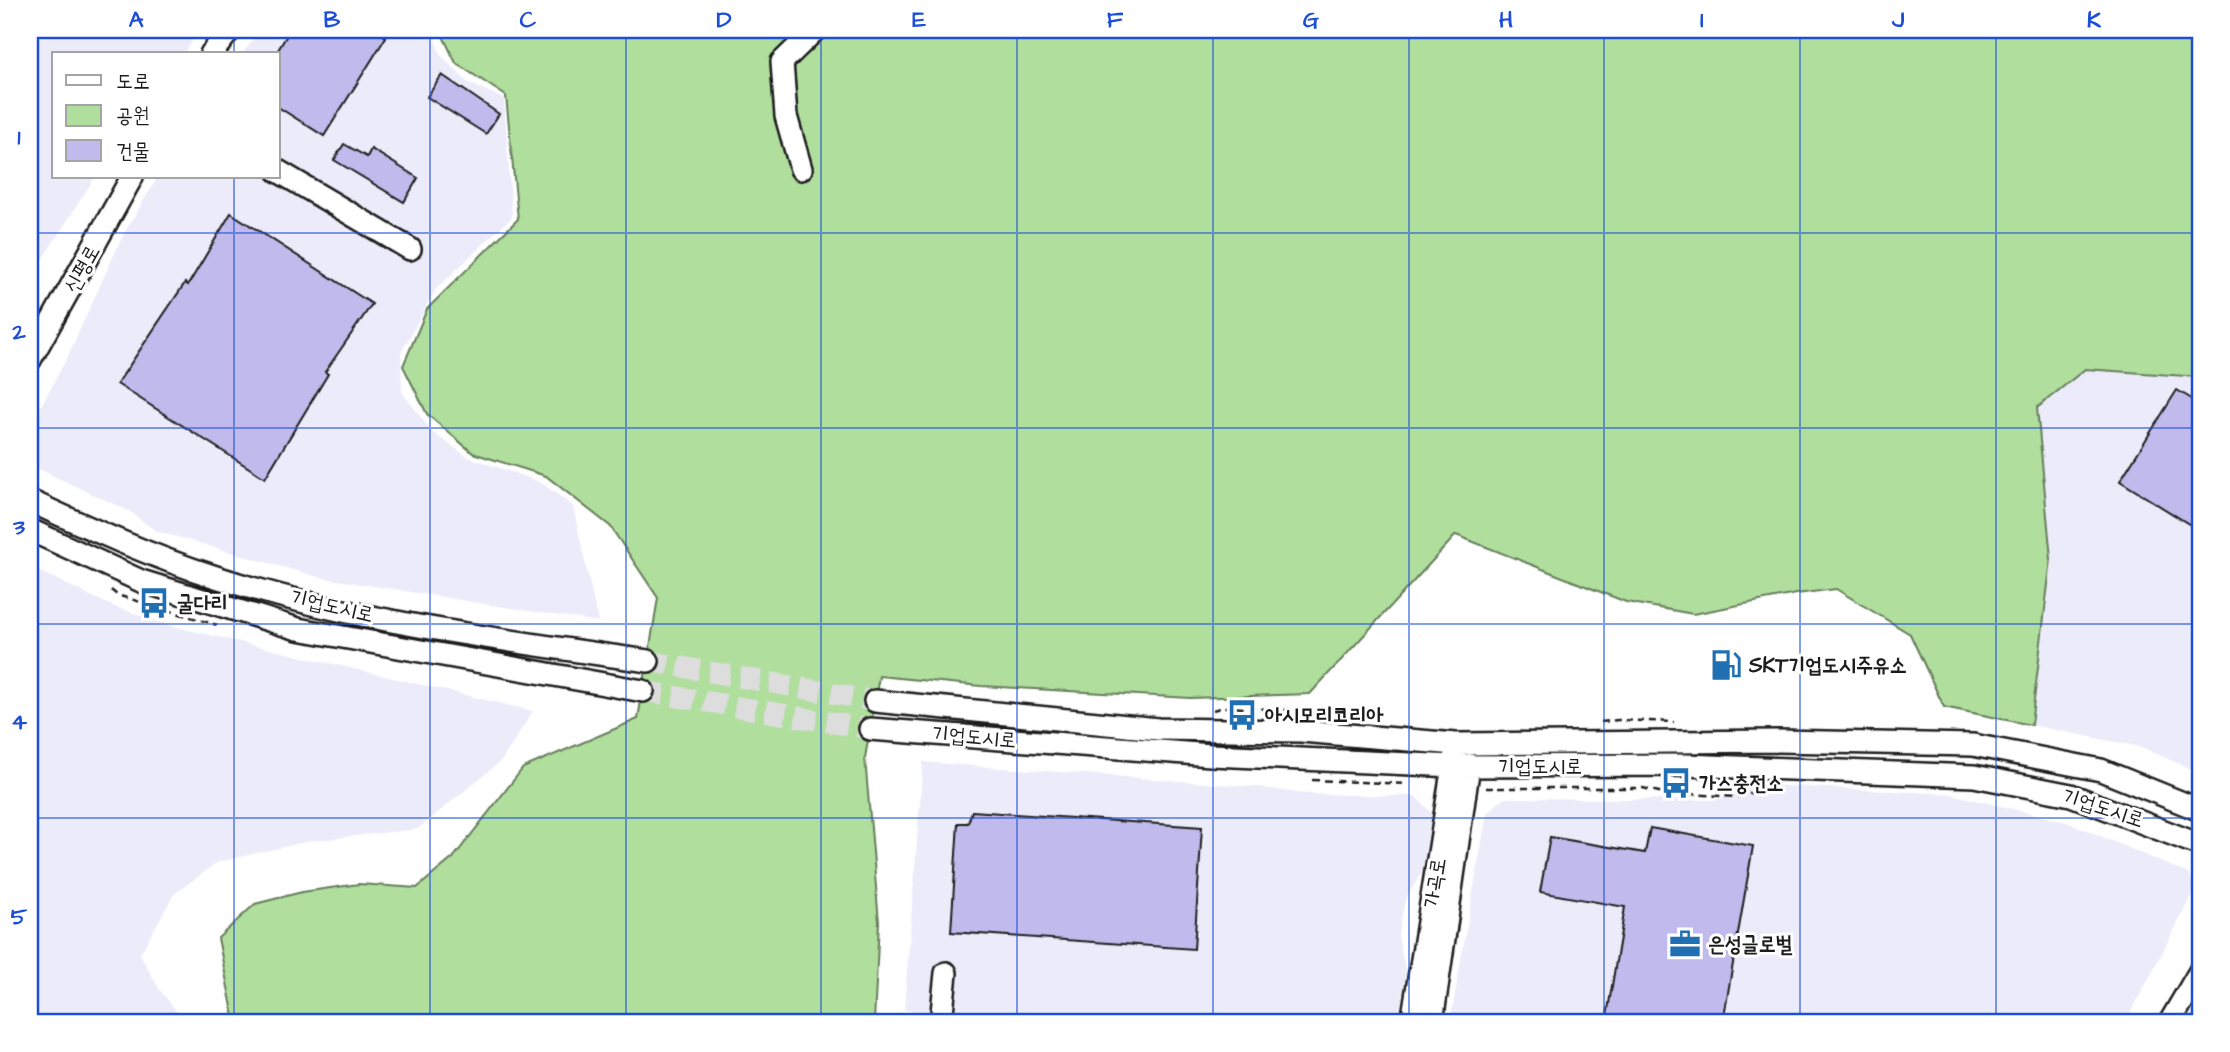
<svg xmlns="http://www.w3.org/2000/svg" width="2230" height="1052" font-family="'Architects Daughter','Poor Story',sans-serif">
	<rect width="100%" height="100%" fill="#fff"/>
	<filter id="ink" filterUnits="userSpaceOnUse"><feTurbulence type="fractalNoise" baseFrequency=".0143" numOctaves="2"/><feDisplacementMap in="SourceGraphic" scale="14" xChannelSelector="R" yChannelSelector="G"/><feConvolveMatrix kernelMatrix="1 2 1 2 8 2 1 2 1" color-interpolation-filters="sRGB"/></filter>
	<g filter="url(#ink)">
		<path fill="#ecebfa" d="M30,30h170l-17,24h-129v123h41l-65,102z
			M261,30h170l10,25 26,27 37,17 8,118 -77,73 -34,63 1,39 30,40 36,25 72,25 33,24 25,116 -280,-45 -162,-46 -27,-20 -99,-46v-39l36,-66 57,-125 35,-58h120v-123h-36z
			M2085,369l115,8v396l-59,-26 -110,-22 20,-166 -14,-151z
			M30,567l82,39 64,21 357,84 -31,49 -84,69 -109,12 -91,21 -44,32 -34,60 19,35 26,33h-155z
			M923,762l335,25 47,7 110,2 18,18 -10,56 -18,30 -7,35 8,39 -8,48h-360l-134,-12z
			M1764,785l187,9 119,29 119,51 7,14 -70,134h-676l37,-209 17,-15 211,2z
			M2200,995v27h-15z"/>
		<path fill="#b0de9d" stroke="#667d5c" stroke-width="2" d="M440,30h1760v347l-115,-8 -48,39 14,151 -20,166 -87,-18 -34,-73 -74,-45 -40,5 -103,20 -67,-12 -170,-67 -146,159 -120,4 -209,-12 -102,-10 -14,82 14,164 -5,100h-639l-17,-84 37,-34 47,-12 57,-8 58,4 36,-30 70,-90 115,-49 20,-121 -48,-72 -64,-50 -73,-23 -46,-39 -24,-48 24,-57 91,-90 -12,-123 -50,-33z"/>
		<path fill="#c1bbed" stroke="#1c1c1c" stroke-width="2" d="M290,30h86l10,7 -62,99 -46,-29v-57z
			M442,75l57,39 -13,20 -59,-37z
			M344,144l23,13 4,-8 47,29 -14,24 -70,-42z
			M231,213l141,91 -47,68 3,2 -63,104 -148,-94 68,-101 3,2z
			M2177,390l23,14v127l-80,-50z
			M972,811l230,16 -8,122 -243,-17 7,-109h10z
			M1650,828l103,18 -30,176h-117l19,-115 -85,-15 10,-55 95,16z"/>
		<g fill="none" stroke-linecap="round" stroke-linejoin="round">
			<path stroke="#ddd" stroke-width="21" stroke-dasharray="21 10" stroke-linecap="butt" d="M648,661l227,40
				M643,691l227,38"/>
			<defs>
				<path id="minor" d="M211,54l19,-24
					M801,169l-15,-53 -4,-54 33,-32
					M278,171l132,78
					M30,360l102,-183
					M30,501c61,28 122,56 186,76 139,45 288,63 432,84
					M30,530l111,51 157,48 345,62
					M875,701l283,28 143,2 155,13 322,-3 195,4 128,25 99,40
					M870,729l341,26 244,11 230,-1 289,11 97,19 129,50
					M941,1022l5,-49
					M1412,1022l43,-269
					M1432,1022l37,-257
					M2170,1022l30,-51"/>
			</defs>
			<use href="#minor" stroke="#1c1c1c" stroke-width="26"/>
			<path stroke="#1c1c1c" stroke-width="2.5" stroke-dasharray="7 5" stroke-linecap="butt" d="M111,590l6,5 100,30
				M1213,710l10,-3 88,4
				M1601,722l17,-2 56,2
				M1312,780l94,4
				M1486,788h157l16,4 76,5 37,-8"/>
			<use href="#minor" stroke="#fff" stroke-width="21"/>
		</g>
	</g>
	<path fill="none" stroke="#1d4ed8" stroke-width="2" stroke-opacity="0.55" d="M234,30v24M430,30v992M626,30v992M821,30v992M1017,30v992M1213,30v992M1409,30v992M1604,30v992M1800,30v992M1996,30v992M234,177v845M30,233h2170M30,428h2170M30,624h2170M30,818h2170"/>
	<defs>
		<symbol id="bus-bare" viewBox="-9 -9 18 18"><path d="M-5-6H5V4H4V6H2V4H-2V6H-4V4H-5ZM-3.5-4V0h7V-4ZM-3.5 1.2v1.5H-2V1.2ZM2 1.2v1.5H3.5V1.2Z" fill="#1f6fb2" stroke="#fff" stroke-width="2.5" paint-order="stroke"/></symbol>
		<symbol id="fuel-bare" viewBox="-9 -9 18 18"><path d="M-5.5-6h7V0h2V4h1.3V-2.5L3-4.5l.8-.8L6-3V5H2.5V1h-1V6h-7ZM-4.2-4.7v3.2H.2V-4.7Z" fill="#1f6fb2" stroke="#fff" stroke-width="2.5" paint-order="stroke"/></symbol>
		<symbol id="office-bare" viewBox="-9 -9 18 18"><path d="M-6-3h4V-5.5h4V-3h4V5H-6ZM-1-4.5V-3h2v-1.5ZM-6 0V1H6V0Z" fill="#1f6fb2" stroke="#fff" stroke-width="2.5" paint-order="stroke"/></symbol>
	</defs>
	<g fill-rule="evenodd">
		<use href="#bus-bare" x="132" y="581" width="44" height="44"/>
		<use href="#fuel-bare" x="1704" y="643" width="44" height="44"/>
		<use href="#bus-bare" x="1220" y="693" width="44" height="44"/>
		<use href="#bus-bare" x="1654" y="761" width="44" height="44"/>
		<use href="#office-bare" x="1663" y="922" width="44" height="44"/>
	</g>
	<g text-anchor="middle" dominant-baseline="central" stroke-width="6" stroke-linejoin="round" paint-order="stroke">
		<g font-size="21" fill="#1c1c1c" stroke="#fff">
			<text transform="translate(82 269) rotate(-61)">신평로</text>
			<text transform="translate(332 606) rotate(13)">기업도시로</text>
			<text transform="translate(974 737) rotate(5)">기업도시로</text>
			<text x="1540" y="766">기업도시로</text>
			<text transform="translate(2103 808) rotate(18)">기업도시로</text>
			<text transform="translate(1435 883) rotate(-81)">가곡로</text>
		</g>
		<g font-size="21" font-weight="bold" fill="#1c1c1c" stroke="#fff" text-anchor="start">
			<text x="177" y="603">굴다리</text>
			<text x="1749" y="665">SKT기업도시주유소</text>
			<text x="1265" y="715">아시모리코리아</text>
			<text x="1699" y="783">가스충전소</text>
			<text x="1708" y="944">은성글로벌</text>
		</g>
	</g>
	<rect width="2230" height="1052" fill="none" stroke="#fff" stroke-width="77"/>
	<rect x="52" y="52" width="228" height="126" fill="#ffffff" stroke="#a4a4a4" stroke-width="2"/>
	<rect x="66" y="75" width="35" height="10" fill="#ffffff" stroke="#a4a4a4" stroke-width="2"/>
	<text x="116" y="88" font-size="21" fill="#1c1c1c">도로</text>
	<rect x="66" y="105" width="35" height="21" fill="#b0de9d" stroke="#a4a4a4" stroke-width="2"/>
	<text x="116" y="122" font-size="21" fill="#1c1c1c">공원</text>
	<rect x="66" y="140" width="35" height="21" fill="#c1bbed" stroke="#a4a4a4" stroke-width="2"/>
	<text x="116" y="158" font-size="21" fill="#1c1c1c">건물</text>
	<rect x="38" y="38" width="2154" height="976" fill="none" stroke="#1d4ed8" stroke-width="2.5"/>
	<g font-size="23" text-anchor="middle" font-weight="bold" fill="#1d4ed8">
		<text x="136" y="27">A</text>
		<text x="332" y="27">B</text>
		<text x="528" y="27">C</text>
		<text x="724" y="27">D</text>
		<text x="919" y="27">E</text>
		<text x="1115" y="27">F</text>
		<text x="1311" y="27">G</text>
		<text x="1506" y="27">H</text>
		<text x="1702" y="27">I</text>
		<text x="1898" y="27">J</text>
		<text x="2094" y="27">K</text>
		<text x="19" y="144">1</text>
		<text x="19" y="339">2</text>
		<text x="19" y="534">3</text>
		<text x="19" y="729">4</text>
		<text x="19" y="924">5</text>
	</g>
</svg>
